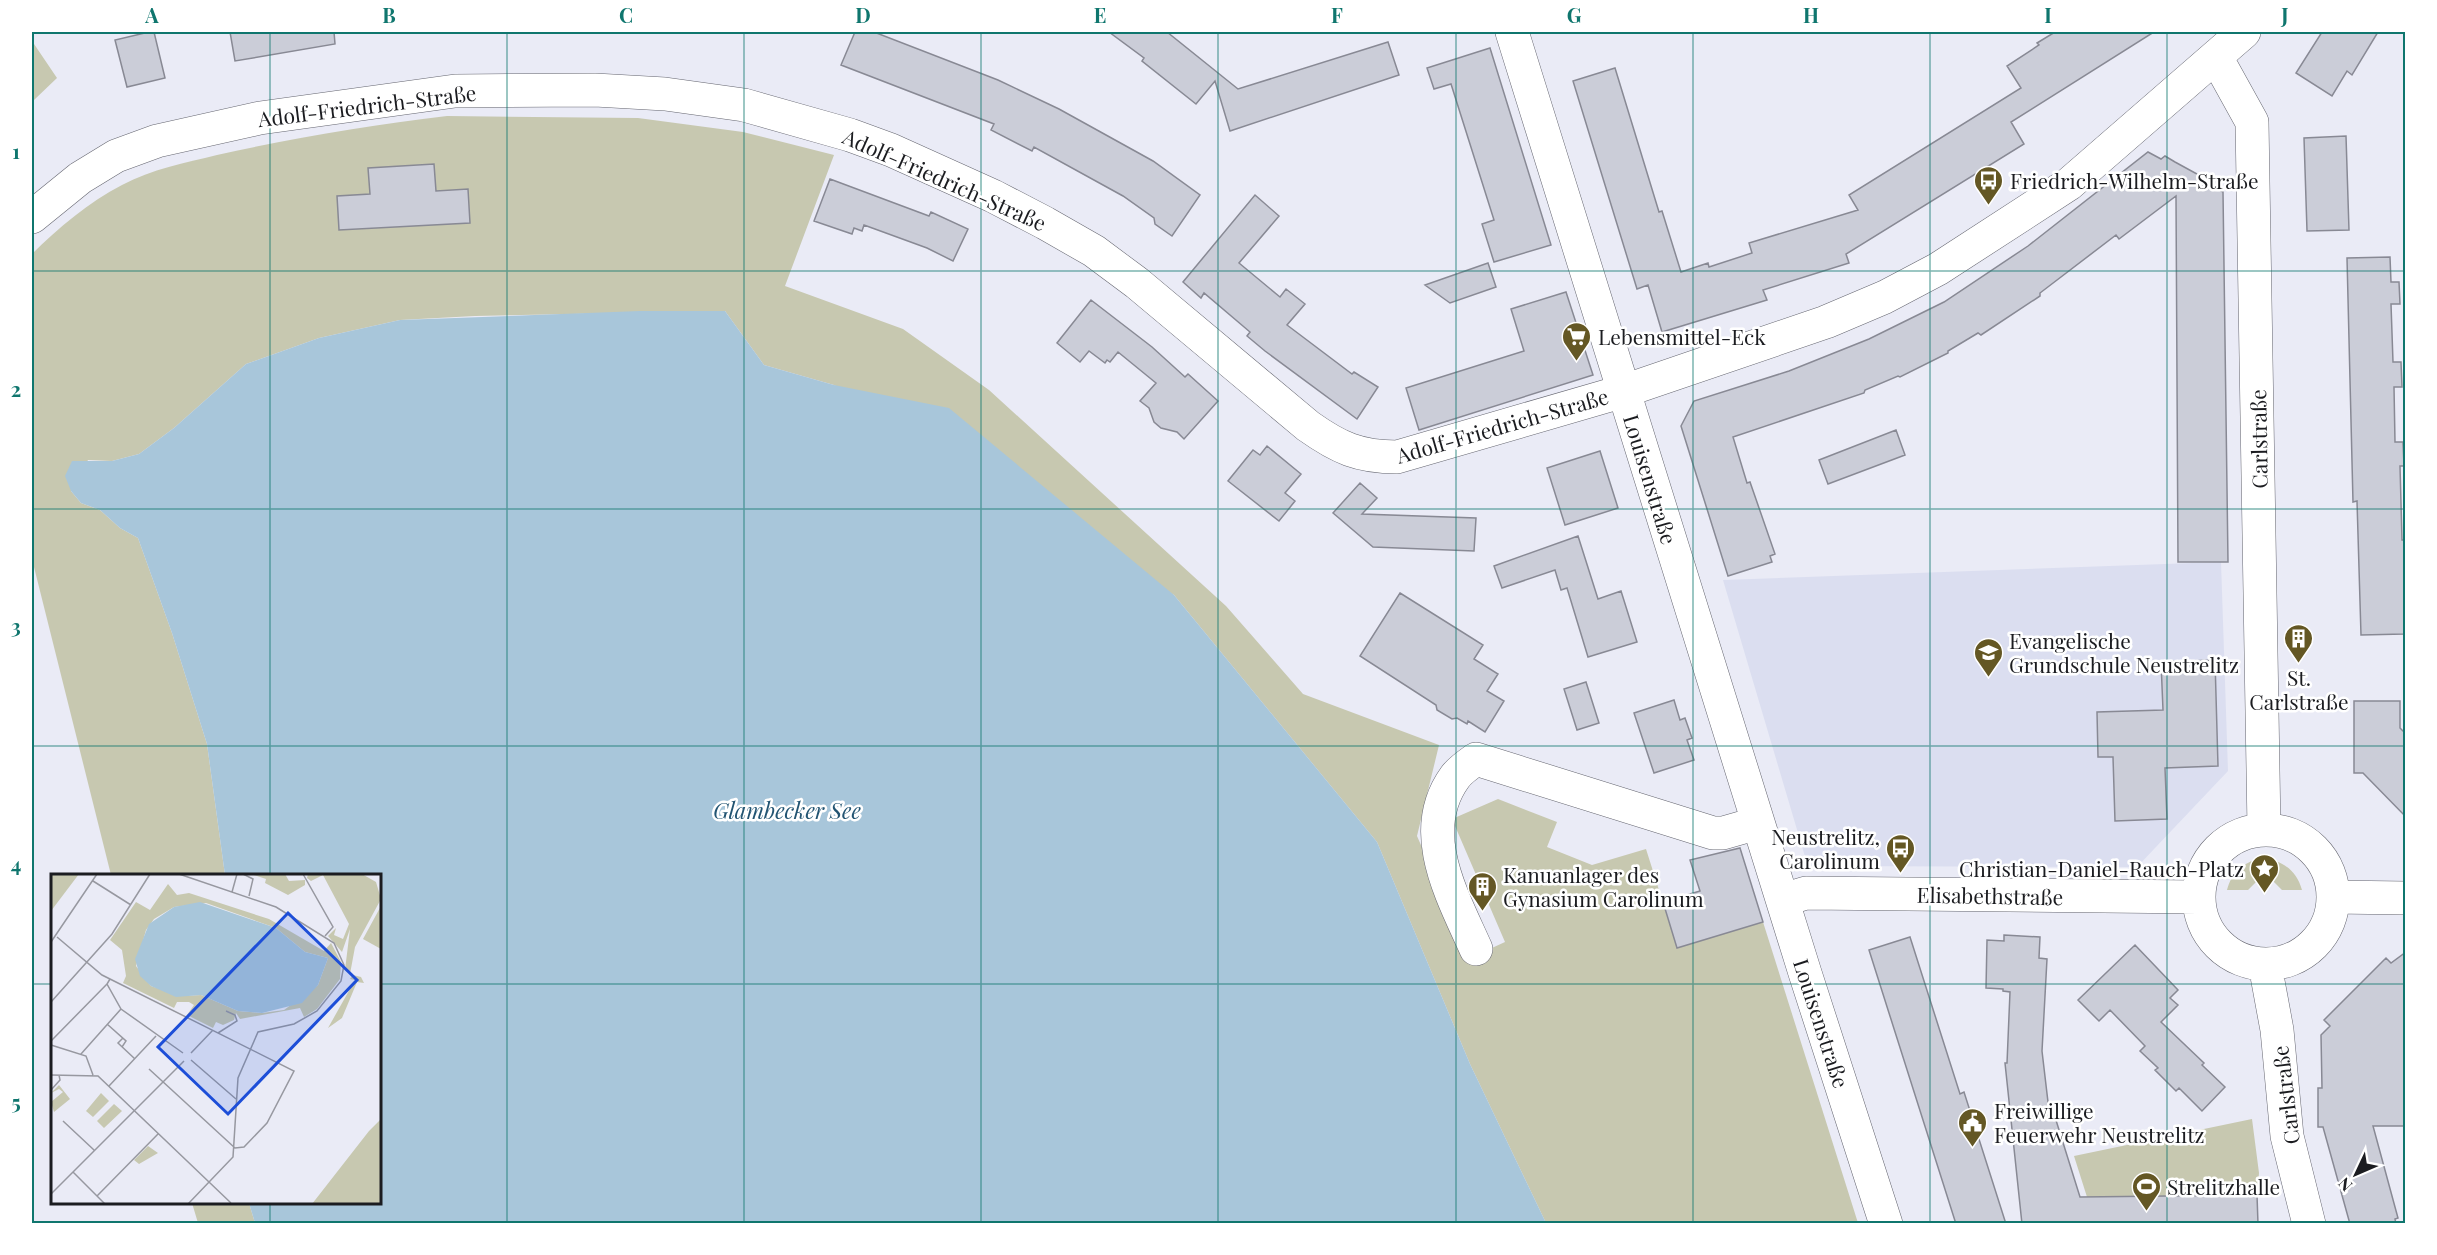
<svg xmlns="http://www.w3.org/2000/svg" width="2437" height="1255" font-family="'Playfair Display',serif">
	<rect width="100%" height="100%" fill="#eaebf6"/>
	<path fill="#dbdef0" d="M2221,562l7,209 -91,96 -322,-1 -9,-6 -83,-280z"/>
	<path fill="#c7c8b0" d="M32,41l25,37 -23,22 -2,-1z
		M447,116l191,2 105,14 91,23 -49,131 118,43 86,61 237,216 77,88 136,51 -22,91 53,122 35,-16 -53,-123 46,-20 59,23 -10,25 45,18 54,-16 31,98 86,-25 95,301h-312l-76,-159 -93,-222 -203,-247 -340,-210 -70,-20 -39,-54 -250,5 -75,4 -81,18 -73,26 -72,64 -35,26 -27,7 -24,-1 -17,31 10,12 19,7 20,18 18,10 34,95 35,111 18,131h-114l-77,-308h-2v-313c26,-26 57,-52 90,-69 30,-16 63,-22 95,-30 76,-17 153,-30 230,-39z
		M2257,859v22l-9,9h-21c5,-17 13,-25 30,-31z
		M2271,859c17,6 26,14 31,31h-20l-10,-10z
		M2252,1119l7,54 -2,22 -170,2 -13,-41z
		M192,1203h57l6,20h-57z"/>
	<path fill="#a8c6da" d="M640,311h85l39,54 70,20 115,23 225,187 203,247 93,222 76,159h-1291l-6,-20 131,-1v-326l-155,-1 -18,-131 -35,-111 -34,-95 -18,-10 -20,-18 -19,-7 -10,-12 -6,-15 7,-15h40l27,-7 35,-26 72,-64 73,-26 81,-18z"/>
	<path fill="#cbcdd8" stroke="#888994" stroke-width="1.5" d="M149,32h5l11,46 -38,9 -12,-47z
		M230,32h104l1,12 -100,17z
		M855,32h19l124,48 61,29 94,52 47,34 -28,41 -17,-12 -1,-6 -31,-22 -89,-49 -2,4 -41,-21 3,-6 -153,-59z
		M1109,32h58l71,57 150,-47 11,33 -169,56 -15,-50 -19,23 -54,-43 2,-3z
		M2055,32h99l-143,90 13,22 -178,110 3,9 -86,27 4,10 -105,32 -14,-47 -11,4 -64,-208 42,-13 44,144 3,-1 19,61 27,-9 1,4 43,-14 -3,-10 109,-33 -9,-15 172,-107 -14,-22 32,-21 -2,-2z
		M2322,32h56l-26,43 -5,-4 -15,25 -36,-23z
		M1490,48l61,197 -57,17 -12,-38 12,-4 -43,-136 -17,5 -7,-21z
		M2346,136l3,94 -42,1 -3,-93z
		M2148,152l13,7 4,-3 10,6 33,18 1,4 14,8 5,370h-50l-2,-366 -57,43 -3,-4 -76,58v3l-59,39 -3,-2 -30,18v2l-48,24 -2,-1 -33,14 -1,3 -131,44 14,46 3,-1 25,72 -5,2 2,6 -44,14 -47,-150 13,-25 95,-30 80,-32 75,-37 84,-56z
		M434,164l2,27 32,-2 2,34 -131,7 -2,-34 33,-2 -2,-26z
		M830,179l99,37 2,-4 37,17 -15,32 -26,-13 -63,-23 -2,6 -8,-3 -2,6 -38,-13z
		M1255,195l24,21 -40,47 41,34 6,-8 19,15 -18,21 65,49 2,-2 24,15 -21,32 -92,-68 -18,-15 3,-4 -46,-39 -3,5 -18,-16z
		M2390,257l1,25h8l1,22h-9l2,58h8l1,25h-8l1,55h8l1,24h-4l2,74h4v89l-2,5 -43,1 -4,-134 -4,1 -6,-244z
		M1488,263l8,24 -46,16 -25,-18z
		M1566,292l27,83 -174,55 -13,-42 118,-37 -13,-42z
		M1091,300l61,47 33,30 3,-3 30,27 -34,38 -7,-7 -16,-4 -7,-6 -5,-14 -9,-7 16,-18 -38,-31 -8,10 -3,-2 -2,3 -16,-12 -9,11 -23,-19z
		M1896,430l9,25 -77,29 -9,-24z
		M1267,446l34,28 -16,19 10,8 -16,20 -51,-40 25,-31 7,5z
		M1600,451l18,57 -53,17 -18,-57z
		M1360,483l17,15 -15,16 114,4 -2,33 -101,-4 -40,-34z
		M1578,536l20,63 23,-8 16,51 -49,15 -21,-69 -6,2 -6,-20 -53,18 -8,-22z
		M1400,593l83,52 -9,14 24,15 -11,17 17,10 -19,31 -17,-11 -1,3 -10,-6 -5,1 -15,-9 -1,-5 -76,-49z
		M2215,660l3,106 -53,2 2,51 -52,2 -2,-64h-15l-1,-45 66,-2 -2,-48z
		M1586,682l13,41 -22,7 -13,-41z
		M1674,700l6,20 5,-2 7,20 -5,2 7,20 -40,13 -20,-60z
		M2354,701h46v27l6,6v83l-43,-44h-9z
		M1740,848l23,74 -86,26 -14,-46 37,-11 -10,-31z
		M2004,935l36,2 -1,21 8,1 -5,92 8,68 5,-2 25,80 177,-2 1,29h-236l-17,-161h2l3,-71 -7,-1v-2l-17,-1 1,-48 17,1z
		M1910,937l50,157 4,-2 42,132h-50l-87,-274z
		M2135,945l43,45 -8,8 8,7 -17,17 43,41 -2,2 23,22 -23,24 -23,-23 -3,3 -21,-21 3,-2 -18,-17 5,-5 -35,-36 -11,11 -21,-21z
		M2406,952v174h-33l25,92 -3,1 1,5h-46l-27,-97h-5v-39h4l-1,-53 9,-9 -6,-6 62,-62 5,5z"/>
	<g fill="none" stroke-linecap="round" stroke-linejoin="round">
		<defs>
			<path id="minor" d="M1512,32l293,941 81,251
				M2216,57l36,65 12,707
				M32,217l48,-39 36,-22 41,-15 103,-23 195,-27 140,-1 70,4 79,11 106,30 41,15 102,46 52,27 49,28 43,32 171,143c31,22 51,31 89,31l227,-66 202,-69 59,-25 53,-28 131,-85 175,-152
				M2199 897a67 67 0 1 1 134 0a67 67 0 1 1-134 0Z
				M2333,897l73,1
				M1783,900l23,-7 392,4
				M1476,949c-23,-52 -61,-117 -21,-172 5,-7 14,-13 21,-18l237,74h10l35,-10
				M2265,965l12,65 10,106 22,88"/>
		</defs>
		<use href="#minor" stroke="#656670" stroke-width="34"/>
		<use href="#minor" stroke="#fff" stroke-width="33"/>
	</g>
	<path fill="none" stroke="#0f766e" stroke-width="1.5" stroke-opacity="0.55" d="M270,32v844M507,32v1192M744,32v1192M981,32v1192M1218,32v1192M1456,32v1192M1693,32v1192M1930,32v1192M2167,32v1192M32,271h2374M32,509h2374M32,746h2374M32,984h20M380,984h2026M270,1202v22"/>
	<defs>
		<symbol id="bus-pin" viewBox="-11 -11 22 30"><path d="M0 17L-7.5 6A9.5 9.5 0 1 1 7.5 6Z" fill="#645724" stroke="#fff"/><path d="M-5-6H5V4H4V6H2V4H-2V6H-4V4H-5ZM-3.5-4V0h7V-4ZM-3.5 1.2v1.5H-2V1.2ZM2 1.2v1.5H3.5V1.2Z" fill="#fff"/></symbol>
		<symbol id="supermarket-pin" viewBox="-11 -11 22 30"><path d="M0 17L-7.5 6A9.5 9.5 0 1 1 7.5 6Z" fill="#645724" stroke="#fff"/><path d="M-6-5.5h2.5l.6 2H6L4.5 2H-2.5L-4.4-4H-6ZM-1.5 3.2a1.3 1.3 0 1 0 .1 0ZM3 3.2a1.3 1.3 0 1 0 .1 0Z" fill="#fff"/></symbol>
		<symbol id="building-pin" viewBox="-11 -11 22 30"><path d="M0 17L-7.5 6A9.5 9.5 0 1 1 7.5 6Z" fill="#645724" stroke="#fff"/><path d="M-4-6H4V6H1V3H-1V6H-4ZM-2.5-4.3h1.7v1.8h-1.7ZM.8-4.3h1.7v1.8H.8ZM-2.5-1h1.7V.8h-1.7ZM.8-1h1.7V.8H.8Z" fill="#fff"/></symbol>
		<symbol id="school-pin" viewBox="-11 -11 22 30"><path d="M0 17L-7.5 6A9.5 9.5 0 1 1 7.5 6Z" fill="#645724" stroke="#fff"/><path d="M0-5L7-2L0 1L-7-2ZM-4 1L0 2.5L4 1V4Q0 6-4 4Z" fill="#fff"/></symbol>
		<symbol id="sight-pin" viewBox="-11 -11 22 30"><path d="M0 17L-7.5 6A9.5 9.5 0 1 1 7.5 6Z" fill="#645724" stroke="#fff"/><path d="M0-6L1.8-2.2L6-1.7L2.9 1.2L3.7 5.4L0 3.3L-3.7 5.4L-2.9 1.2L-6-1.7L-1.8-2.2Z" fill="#fff"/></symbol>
		<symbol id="civic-pin" viewBox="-11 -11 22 30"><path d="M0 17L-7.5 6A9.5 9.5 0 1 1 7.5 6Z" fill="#645724" stroke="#fff"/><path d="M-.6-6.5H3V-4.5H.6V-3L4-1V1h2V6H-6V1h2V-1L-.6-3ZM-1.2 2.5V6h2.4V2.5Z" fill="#fff"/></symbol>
		<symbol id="stadium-pin" viewBox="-11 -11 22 30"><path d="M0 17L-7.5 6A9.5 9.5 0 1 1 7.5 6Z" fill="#645724" stroke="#fff"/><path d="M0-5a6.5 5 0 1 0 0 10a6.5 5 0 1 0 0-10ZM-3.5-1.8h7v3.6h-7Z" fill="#fff"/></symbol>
	</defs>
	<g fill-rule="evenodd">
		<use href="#bus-pin" x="1972" y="164" width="33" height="45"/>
		<use href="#supermarket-pin" x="1560" y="320" width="33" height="45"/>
		<use href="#building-pin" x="2282" y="622" width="33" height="45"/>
		<use href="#school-pin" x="1972" y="636" width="33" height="45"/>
		<use href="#bus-pin" x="1884" y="832" width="33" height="45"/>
		<use href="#sight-pin" x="2248" y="852" width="33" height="45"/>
		<use href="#building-pin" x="1466" y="870" width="33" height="45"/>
		<use href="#civic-pin" x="1956" y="1106" width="33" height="45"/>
		<use href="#stadium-pin" x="2130" y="1170" width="33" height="45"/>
	</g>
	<g text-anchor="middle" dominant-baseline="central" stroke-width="5" stroke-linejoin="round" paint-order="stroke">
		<g font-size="21" fill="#1b1c20" stroke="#fff">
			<text transform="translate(367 105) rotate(-7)">Adolf-Friedrich-Straße</text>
			<text transform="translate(945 179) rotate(24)">Adolf-Friedrich-Straße</text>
			<text transform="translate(1502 425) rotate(-16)">Adolf-Friedrich-Straße</text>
			<text transform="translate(2258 439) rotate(-91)">Carlstraße</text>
			<text transform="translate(1651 479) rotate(73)">Louisenstraße</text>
			<text transform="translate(1990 895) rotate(1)">Elisabethstraße</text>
			<text transform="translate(1822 1023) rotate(72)">Louisenstraße</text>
			<text transform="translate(2285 1095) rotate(-97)">Carlstraße</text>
		</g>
		<g font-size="21" fill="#1b1c20" stroke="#fff" text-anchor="start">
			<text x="2010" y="180">Friedrich-Wilhelm-Straße</text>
			<text x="1598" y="336">Lebensmittel-Eck</text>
			<text x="2009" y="640">Evangelische<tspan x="2009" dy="24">Grundschule Neustrelitz</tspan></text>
			<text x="2299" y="677" text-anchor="middle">St.<tspan x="2299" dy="24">Carlstraße</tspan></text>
			<text x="1880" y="836" text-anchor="end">Neustrelitz,<tspan x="1880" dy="24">Carolinum</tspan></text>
			<text x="2244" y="868" text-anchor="end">Christian-Daniel-Rauch-Platz</text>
			<text x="1503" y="874">Kanuanlager des<tspan x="1503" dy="24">Gynasium Carolinum</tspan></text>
			<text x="1994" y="1110">Freiwillige<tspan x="1994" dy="24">Feuerwehr Neustrelitz</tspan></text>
			<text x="2167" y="1186">Strelitzhalle</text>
		</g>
		<g font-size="22" font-style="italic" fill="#225472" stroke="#fff">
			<text x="787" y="810">Glambecker See</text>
		</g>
	</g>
	<g transform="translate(51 874)">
		<rect width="330" height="330" fill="#eaebf6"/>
		<path d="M0,0h28l-28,37zM200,0h34l4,7 16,-1v5l-17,10 -23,-12 1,-4zM257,0h54l14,8 5,17 -26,48 -5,27 -5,-4 5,-41 -8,23 -14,-16 8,-8 -2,7 9,4 6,-15 -26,-49 -12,6 -4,-3zM117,10l9,11 12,-2 80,26 55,32 7,-8 10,19 -1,17 -23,30 -13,8 -4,-9 -60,11 -4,-6 -2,7 -11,5 -7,-3 -3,6 -26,-13 7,-10 -5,-3h-12l-3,6 -51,-25 3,-7 -4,-26 -12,-10 26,-38 14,8zM155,29l70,25 29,24 23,6 -10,27 -34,25 -22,3 -24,-2 -37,-16 -19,1 -31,-10 -15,-20 10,-36 8,-11 20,-12zM330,32l-1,8 1,35 -18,-10zM302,101l8,2 3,6 -7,-1 -15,36 -14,10 27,-48 -5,-1zM8,211l11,14 -16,13 -3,-10 12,-10 -4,-3 -8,4zM50,219l8,8 -16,16 -7,-6zM63,230l8,7 -18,17 -7,-7zM330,245v85h-69l57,-73zM97,272l10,7 -19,11 -5,-4z" fill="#c7c8b0" fill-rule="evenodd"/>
		<path d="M149,28l76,26 29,24 23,6 -10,27 -16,18 -40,10 -24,-2 -37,-16 -25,2 -25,-11 -11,-10 -5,-17 14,-35 25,-17z" fill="#a8c6da"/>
		<path fill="none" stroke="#9798a0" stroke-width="1.5" d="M128,0l97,33 58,36 10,22 -3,16 -24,30 -23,13 -36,8 -20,46 -5,79 -45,47M192,0l10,5 -4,17M252,0l30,53 -8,9M42,7l38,24M181,18l5,-18M6,63l45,38 192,96 -27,52 -23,24 -9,1 -86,-79M0,68l46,-68M59,105l-3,5 14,25 62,44M0,128l61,-68 38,-60M56,150l19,17 -4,6M167,159l19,-12 -2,-6 -9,-4M72,164l-5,5 17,16M0,167l56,-57M0,171l35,11 7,19M140,179l22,-23M30,180l40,-45M140,186l45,39M0,201l47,1 133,127M58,212l47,-50M0,216l9,-10 -1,-5M12,247l31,29M22,298l32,32M0,320l133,-133M46,322l61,-62"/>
		<path fill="#1d4ed8" fill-opacity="0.15" stroke="#1d4ed8" stroke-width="3" d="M237,39l69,67 -129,134 -70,-67z"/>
		<rect width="330" height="330" fill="none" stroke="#1b1c20" stroke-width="3"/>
	</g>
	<rect width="2437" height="1255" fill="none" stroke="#ffffff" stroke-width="66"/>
	<g transform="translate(2356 1174) rotate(226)" stroke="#ffffff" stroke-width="4.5" paint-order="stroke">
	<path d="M0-4.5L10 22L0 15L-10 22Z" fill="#1b1c20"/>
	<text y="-9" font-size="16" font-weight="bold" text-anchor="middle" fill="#1b1c20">N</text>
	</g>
	<rect x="33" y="33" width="2371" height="1189" fill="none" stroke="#0f766e" stroke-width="2"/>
	<g font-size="20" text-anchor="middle" font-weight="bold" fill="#0f766e">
		<text x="152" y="23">A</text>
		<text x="389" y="23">B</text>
		<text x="626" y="23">C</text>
		<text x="863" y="23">D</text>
		<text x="1100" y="23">E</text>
		<text x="1337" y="23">F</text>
		<text x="1574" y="23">G</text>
		<text x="1811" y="23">H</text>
		<text x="2048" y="23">I</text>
		<text x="2285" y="23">J</text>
		<text x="16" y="159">1</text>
		<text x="16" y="397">2</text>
		<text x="16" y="634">3</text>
		<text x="16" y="872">4</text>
		<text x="16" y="1110">5</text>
	</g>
</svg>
